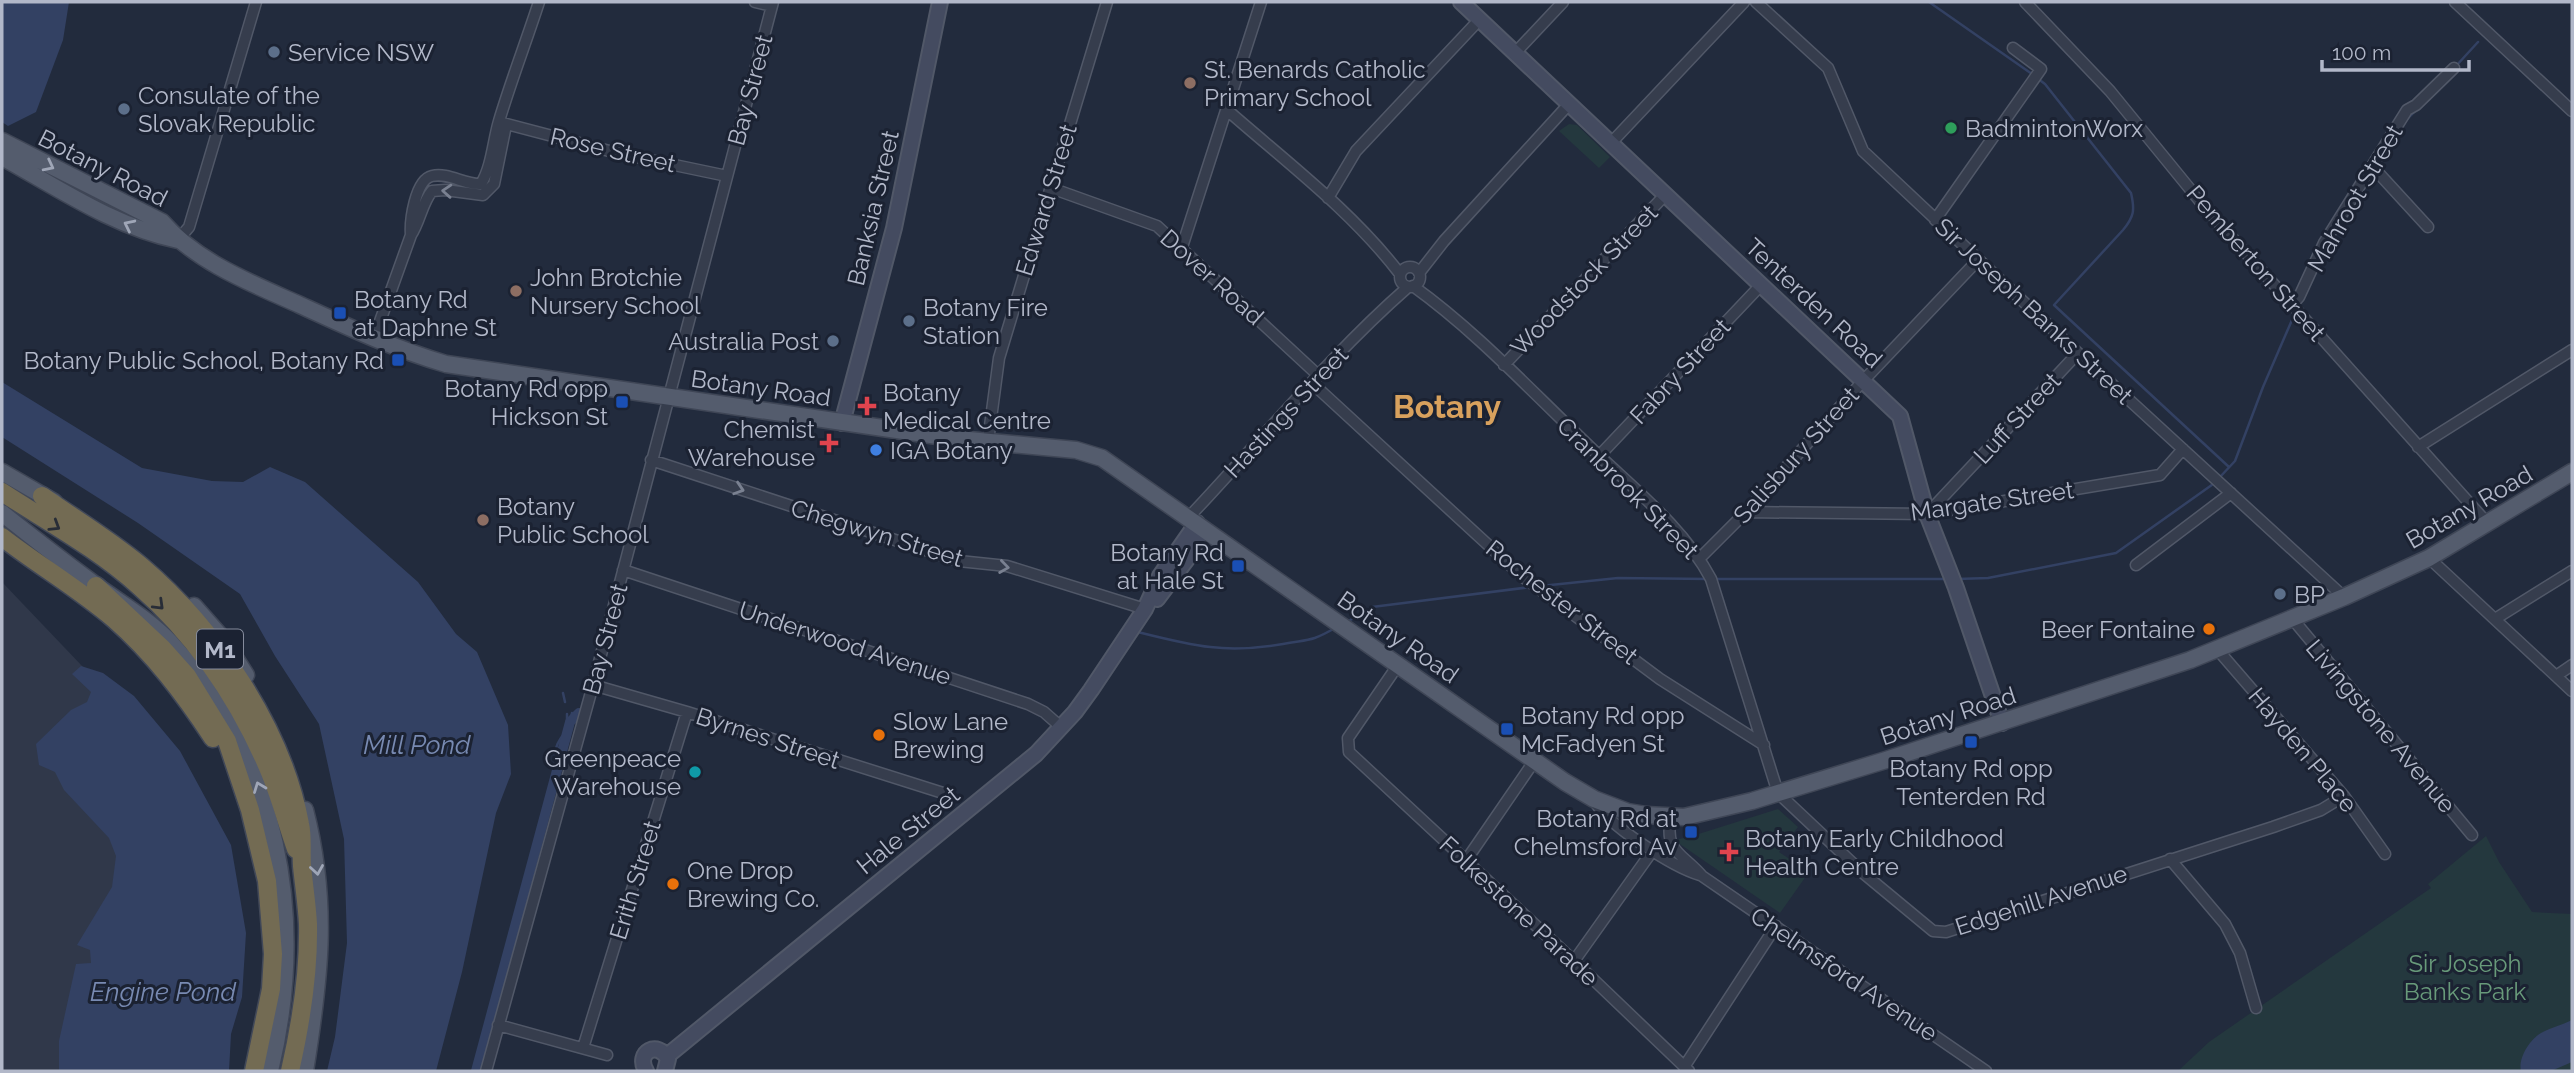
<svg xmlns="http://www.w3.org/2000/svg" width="2574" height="1073" font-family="Raleway,sans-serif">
	<rect width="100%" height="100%" fill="#222b3d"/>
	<path fill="#30384a" d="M2,582l162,170 45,319h-207z"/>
	<path fill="#24383e" d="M1569,124l8,1 33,32 -11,11 -40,-37z
		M1778,809l20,18 -19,25 30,20 -29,41 -106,-73 15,-3z
		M2486,836l13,26 33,50 40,2v157h-394l31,-29 222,-154 -3,-4z"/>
	<path fill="#334163" d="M2,2h67l-6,38 -27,72 -28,14 -6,-4z
		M2,382l140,86 70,13 31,1 27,-15 35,15 113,100 38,52 21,18 31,73 3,49 -15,39 -34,159 -26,99h-109l8,-34 12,-94 -3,-104 -25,-115 -44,-68 -35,-62 -102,-71 -136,-86z
		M81,666l22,7 31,23 46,55 51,94 15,88 -4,64 -11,37 -2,37h-170v-30l17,-77 15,-1 -1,-13 -13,-5 35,-58 4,-31 -7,-18 -45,-48 -9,-18 -16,-7 -3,-21 35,-34 16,-8 4,-10 -19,-18z
		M2572,1020v42l-21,9h-30c-3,-12 8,-31 20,-38 9,-5 21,-8 31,-13z"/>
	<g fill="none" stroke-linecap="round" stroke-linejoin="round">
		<path stroke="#334163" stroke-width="2.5" d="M1929,2l103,72
			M2456,66l22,-24
			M2037,78l8,6 86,109c4,17 3,24 -8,37l-69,75 175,162
			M2404,122l10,-10
			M2220,477l15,-16 28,-74 32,-74
			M1715,579h232
			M1957,579l31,-1 128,-25 100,-71
			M1541,586l77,-8 91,1
			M1347,622l25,-15 159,-20
			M1138,632c56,14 87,22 145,12 26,-5 28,-2 52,-16
			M563,693l2,9
			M570,722l2,-9
			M557,771c-6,-15 -1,-29 10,-40v-17"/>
		<path stroke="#334163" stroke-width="10" d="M476,1071l94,-349 9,-9"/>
		<defs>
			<path id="street" d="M755,2l17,4
				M1756,2l72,66 35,83 215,202 266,244
				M2025,2l85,89 93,114 285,319
				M2455,2l117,109
				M1516,52l47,-50
				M1226,109c59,52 126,102 174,165
				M499,122l118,31 110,23
				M1611,143l133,-141
				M2372,166l56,61
				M1051,188l106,38 162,150
				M1328,198l28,-47 124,-132
				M1935,220l106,-151 -28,-21
				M411,235c-1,-14 4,-55 21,-59 16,-4 33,9 49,8 11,-18 12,-43 18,-63 12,-40 27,-79 40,-119
				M178,240l11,-13 67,-225
				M1182,247l79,-245
				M1400 277a10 10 0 1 1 20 0a10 10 0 1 1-20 0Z
				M1419,273l25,-32 126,-138
				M1413,286c64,46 118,105 175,159 42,41 95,81 123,134l67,214 85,80 70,58 13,1 327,-105 48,-17 23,-14
				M2292,305l7,-8 25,-54 83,-133 9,-5 38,-37
				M374,338l37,-103c9,-14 11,-32 21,-44l13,-1 38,5 11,-11 11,-54 -6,-8
				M1504,365l161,-170
				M1312,383l211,194 137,102 104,66
				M988,441l11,-83 108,-356
				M2418,447l154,-97
				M1599,456l162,-171
				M651,460l308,101 48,5 138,43
				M1746,512l181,2 233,-39 23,-26
				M1927,514l151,-161
				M1188,518c73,-77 140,-161 220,-231
				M1700,558l46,-46 117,-131 115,-121
				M2429,558l143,133
				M2136,565l95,-72
				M623,570l405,134 16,8 17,15
				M2291,617l181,218
				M2495,619l77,-48
				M2217,649l127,147 41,58
				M1398,665l-50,73 1,14 225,209 115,110
				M2556,676l16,-11
				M593,685l94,27 256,81
				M1594,800c13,25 79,67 106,75
				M1671,818c-7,34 11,35 31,58l284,195
				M2170,859l55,65 15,29 16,55
				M1465,862l70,-102
				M1574,961l79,-111
				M498,1025l109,30
				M583,1048l104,-336
				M1684,1067l92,-141
				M486,1071l107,-386 180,-683"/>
			<path id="secondary" d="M1461,2l439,414 27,98 29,74 46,135
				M842,423l52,-195 46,-226
				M1157,599l30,-40 13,-24
				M667,1056l369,-302 39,-42 16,-22 54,-81 15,-33 37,-53
				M646,1071c-11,-19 12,-31 22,-12l-3,12"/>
			<path id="primary" d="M2,141l160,81c34,40 91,62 138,83 48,22 95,44 146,59l512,75 118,11 26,8 463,324 29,17 34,13 18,3 38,2 68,-16 134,-41 304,-100 154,-63 85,-39 143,-86
				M2,157c56,31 113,70 176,83
				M2,472l52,30
				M2,513c30,24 61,48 92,71 26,19 53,34 76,58 109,118 137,276 100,429
				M194,606l29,33 23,36
				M305,810c24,93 15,169 0,261"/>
			<path id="highway" d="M2,492c46,30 96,57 137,94 56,49 97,109 127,177 13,28 20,58 30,86
				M42,496c33,23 68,44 99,70 74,63 141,162 159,258 3,13 1,28 2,42 2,20 5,39 6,58 1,49 -7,99 -18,147
				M2,537c36,28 77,52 112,82 40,35 70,75 99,119
				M96,586l66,62 25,28 40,65 23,69 17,71 6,73 -2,35 -17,82"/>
		</defs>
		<use href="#street" stroke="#515868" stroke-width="13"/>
		<use href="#secondary" stroke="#515868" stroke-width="18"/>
		<use href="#primary" stroke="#3f4656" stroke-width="19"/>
		<use href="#highway" stroke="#414858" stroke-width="21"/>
		<use href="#street" stroke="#363d4d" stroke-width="10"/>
		<use href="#secondary" stroke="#444b60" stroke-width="14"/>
		<use href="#primary" stroke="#545c6d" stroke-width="16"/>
		<use href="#highway" stroke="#736b53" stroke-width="18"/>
	</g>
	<defs><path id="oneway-chevron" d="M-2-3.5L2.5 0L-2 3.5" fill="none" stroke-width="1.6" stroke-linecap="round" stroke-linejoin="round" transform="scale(1.75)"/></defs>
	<g stroke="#9fa6b7">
		<use href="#oneway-chevron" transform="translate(49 166) rotate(27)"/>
		<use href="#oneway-chevron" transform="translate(129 225) rotate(-154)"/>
		<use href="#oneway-chevron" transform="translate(259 787) rotate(-111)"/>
		<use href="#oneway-chevron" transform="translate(317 870) rotate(81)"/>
	</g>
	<g stroke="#7a8191">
		<use href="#oneway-chevron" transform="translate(447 191) rotate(-176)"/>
		<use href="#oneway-chevron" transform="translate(739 489) rotate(18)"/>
		<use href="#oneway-chevron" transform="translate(1004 567) rotate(8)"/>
	</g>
	<g stroke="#282d37">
		<use href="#oneway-chevron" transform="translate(55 526) rotate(32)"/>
		<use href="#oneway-chevron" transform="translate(159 605) rotate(44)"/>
	</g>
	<g fill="#5c6f8a" stroke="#1b2232" stroke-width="2.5">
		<circle cx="274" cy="52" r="7"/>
		<circle cx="124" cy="109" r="7"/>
		<circle cx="909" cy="321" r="7"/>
		<circle cx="833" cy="341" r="7"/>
		<circle cx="2280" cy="594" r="7"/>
	</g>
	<g fill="#8d6e63" stroke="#1b2232" stroke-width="2.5">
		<circle cx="1190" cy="83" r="7"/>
		<circle cx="516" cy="291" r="7"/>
		<circle cx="483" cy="520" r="7"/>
	</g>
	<circle fill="#2e9e5b" stroke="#1b2232" stroke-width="2.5" cx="1951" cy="128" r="7"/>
	<g fill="#1a4fb4" stroke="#1b2232" stroke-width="2.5">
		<rect x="333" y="306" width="14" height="14" rx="3.5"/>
		<rect x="391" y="353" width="14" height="14" rx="3.5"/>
		<rect x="615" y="395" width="14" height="14" rx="3.5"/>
		<rect x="1231" y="559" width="14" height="14" rx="3.5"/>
		<rect x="1500" y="722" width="14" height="14" rx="3.5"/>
		<rect x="1964" y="735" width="14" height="14" rx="3.5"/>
		<rect x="1684" y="825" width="14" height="14" rx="3.5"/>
	</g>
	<g fill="#e0444e" stroke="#1b2232" stroke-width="2.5">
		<path d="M863.5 395.5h7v7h7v7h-7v7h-7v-7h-7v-7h7z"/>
		<path d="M825.5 432.5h7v7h7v7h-7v7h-7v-7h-7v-7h7z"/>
		<path d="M1725.5 841.5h7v7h7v7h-7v7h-7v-7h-7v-7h7z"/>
	</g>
	<circle fill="#3f7fe0" stroke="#1b2232" stroke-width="2.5" cx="876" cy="450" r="7"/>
	<g fill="#e8710a" stroke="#1b2232" stroke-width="2.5">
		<circle cx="2209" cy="629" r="7"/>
		<circle cx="879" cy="735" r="7"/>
		<circle cx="673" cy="884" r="7"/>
	</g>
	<circle fill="#0f9aa8" stroke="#1b2232" stroke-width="2.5" cx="695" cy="772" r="7"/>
	<g text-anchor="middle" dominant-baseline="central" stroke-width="6" stroke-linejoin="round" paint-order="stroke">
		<rect fill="#1b2232" stroke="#858b9c" stroke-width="2" x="197" y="629.5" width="46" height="39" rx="5"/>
		<g font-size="23" font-weight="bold" fill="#b2b8c9">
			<text x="220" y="649">M1</text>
		</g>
		<g font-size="24" fill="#b2b8c9" stroke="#1b2232" text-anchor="start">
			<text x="288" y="52">Service NSW</text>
			<text x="1204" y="69">St. Benards Catholic<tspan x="1204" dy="28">Primary School</tspan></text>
			<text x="138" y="95">Consulate of the<tspan x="138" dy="28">Slovak Republic</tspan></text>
			<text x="1965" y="128">BadmintonWorx</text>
			<text x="530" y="277">John Brotchie<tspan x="530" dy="28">Nursery School</tspan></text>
			<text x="354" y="299">Botany Rd<tspan x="354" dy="28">at Daphne St</tspan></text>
			<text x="923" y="307">Botany Fire<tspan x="923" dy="28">Station</tspan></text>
			<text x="819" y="341" text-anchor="end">Australia Post</text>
			<text x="384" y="360" text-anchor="end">Botany Public School, Botany Rd</text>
			<text x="608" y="388" text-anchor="end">Botany Rd opp<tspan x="608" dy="28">Hickson St</tspan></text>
			<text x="883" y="392">Botany<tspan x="883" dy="28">Medical Centre</tspan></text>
			<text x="815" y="429" text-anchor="end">Chemist<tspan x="815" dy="28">Warehouse</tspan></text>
			<text x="890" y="450">IGA Botany</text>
			<text x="497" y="506">Botany<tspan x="497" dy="28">Public School</tspan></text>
			<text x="1224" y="552" text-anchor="end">Botany Rd<tspan x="1224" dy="28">at Hale St</tspan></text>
			<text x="2294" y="594">BP</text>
			<text x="2195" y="629" text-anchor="end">Beer Fontaine</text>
			<text x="1521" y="715">Botany Rd opp<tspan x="1521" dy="28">McFadyen St</tspan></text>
			<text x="893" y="721">Slow Lane<tspan x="893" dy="28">Brewing</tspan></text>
			<text x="681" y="758" text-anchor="end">Greenpeace<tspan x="681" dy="28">Warehouse</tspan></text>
			<text x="1971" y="768" text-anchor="middle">Botany Rd opp<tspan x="1971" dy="28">Tenterden Rd</tspan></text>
			<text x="1677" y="818" text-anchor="end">Botany Rd at<tspan x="1677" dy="28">Chelmsford Av</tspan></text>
			<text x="1745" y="838">Botany Early Childhood<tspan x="1745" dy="28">Health Centre</tspan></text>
			<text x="687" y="870">One Drop<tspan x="687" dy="28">Brewing Co.</tspan></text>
		</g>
		<g font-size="24" fill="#b2b8c9" stroke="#1b2232">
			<text transform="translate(750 90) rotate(-75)">Bay Street</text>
			<text transform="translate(613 150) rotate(13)">Rose Street</text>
			<text transform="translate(103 168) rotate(27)">Botany Road</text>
			<text transform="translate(2355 198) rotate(-60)">Mahroot Street</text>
			<text transform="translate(1046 200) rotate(-73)">Edward Street</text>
			<text transform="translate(873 208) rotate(-77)">Banksia Street</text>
			<text transform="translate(2256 263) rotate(49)">Pemberton Street</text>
			<text transform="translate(1212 277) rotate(42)">Dover Road</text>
			<text transform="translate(1584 280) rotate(-46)">Woodstock Street</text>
			<text transform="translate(1814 303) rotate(43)">Tenterden Road</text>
			<text transform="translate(2034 311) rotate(43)">Sir Joseph Banks Street</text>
			<text transform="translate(1680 371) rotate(-47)">Fabry Street</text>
			<text transform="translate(761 388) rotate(8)">Botany Road</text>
			<text transform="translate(1286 412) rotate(-47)">Hastings Street</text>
			<text transform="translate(2017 418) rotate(-47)">Luff Street</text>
			<text transform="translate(1796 455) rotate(-48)">Salisbury Street</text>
			<text transform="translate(1628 488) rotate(45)">Cranbrook Street</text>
			<text transform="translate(1992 501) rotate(-8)">Margate Street</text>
			<text transform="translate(2469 507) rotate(-30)">Botany Road</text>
			<text transform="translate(877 533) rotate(17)">Chegwyn Street</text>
			<text transform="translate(1562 602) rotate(38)">Rochester Street</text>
			<text transform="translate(1398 637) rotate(35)">Botany Road</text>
			<text transform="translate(605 639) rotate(-75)">Bay Street</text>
			<text transform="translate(845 643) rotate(18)">Underwood Avenue</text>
			<text transform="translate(1948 716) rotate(-18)">Botany Road</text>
			<text transform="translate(2381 726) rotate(50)">Livingstone Avenue</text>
			<text transform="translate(768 738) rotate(18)">Byrnes Street</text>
			<text transform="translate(2303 750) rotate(50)">Hayden Place</text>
			<text transform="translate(908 830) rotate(-39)">Hale Street</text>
			<text transform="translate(635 880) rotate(-73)">Erith Street</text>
			<text transform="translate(2041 900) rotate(-18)">Edgehill Avenue</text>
			<text transform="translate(1519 911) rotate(43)">Folkestone Parade</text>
			<text transform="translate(1844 974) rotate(34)">Chelmsford Avenue</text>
		</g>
		<g font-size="24" fill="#689a7a" stroke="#1b2232">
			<text x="2465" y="963">Sir Joseph<tspan x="2465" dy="28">Banks Park</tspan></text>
		</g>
		<g font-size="26" font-style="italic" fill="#788ab2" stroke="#1b2232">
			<text x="417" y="745">Mill Pond</text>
			<text x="163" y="992">Engine Pond</text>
		</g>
		<g font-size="32" font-weight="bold" fill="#d8a15d" stroke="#1b2232">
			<text x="1447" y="406">Botany</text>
		</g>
	</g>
	<rect width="2574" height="1073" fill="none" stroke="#b2b8c9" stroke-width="7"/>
	<path d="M2322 60v10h147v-10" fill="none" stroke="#b2b8c9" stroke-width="3.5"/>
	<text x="2332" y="60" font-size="21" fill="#b2b8c9" stroke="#1b2232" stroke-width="5" paint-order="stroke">100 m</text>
</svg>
